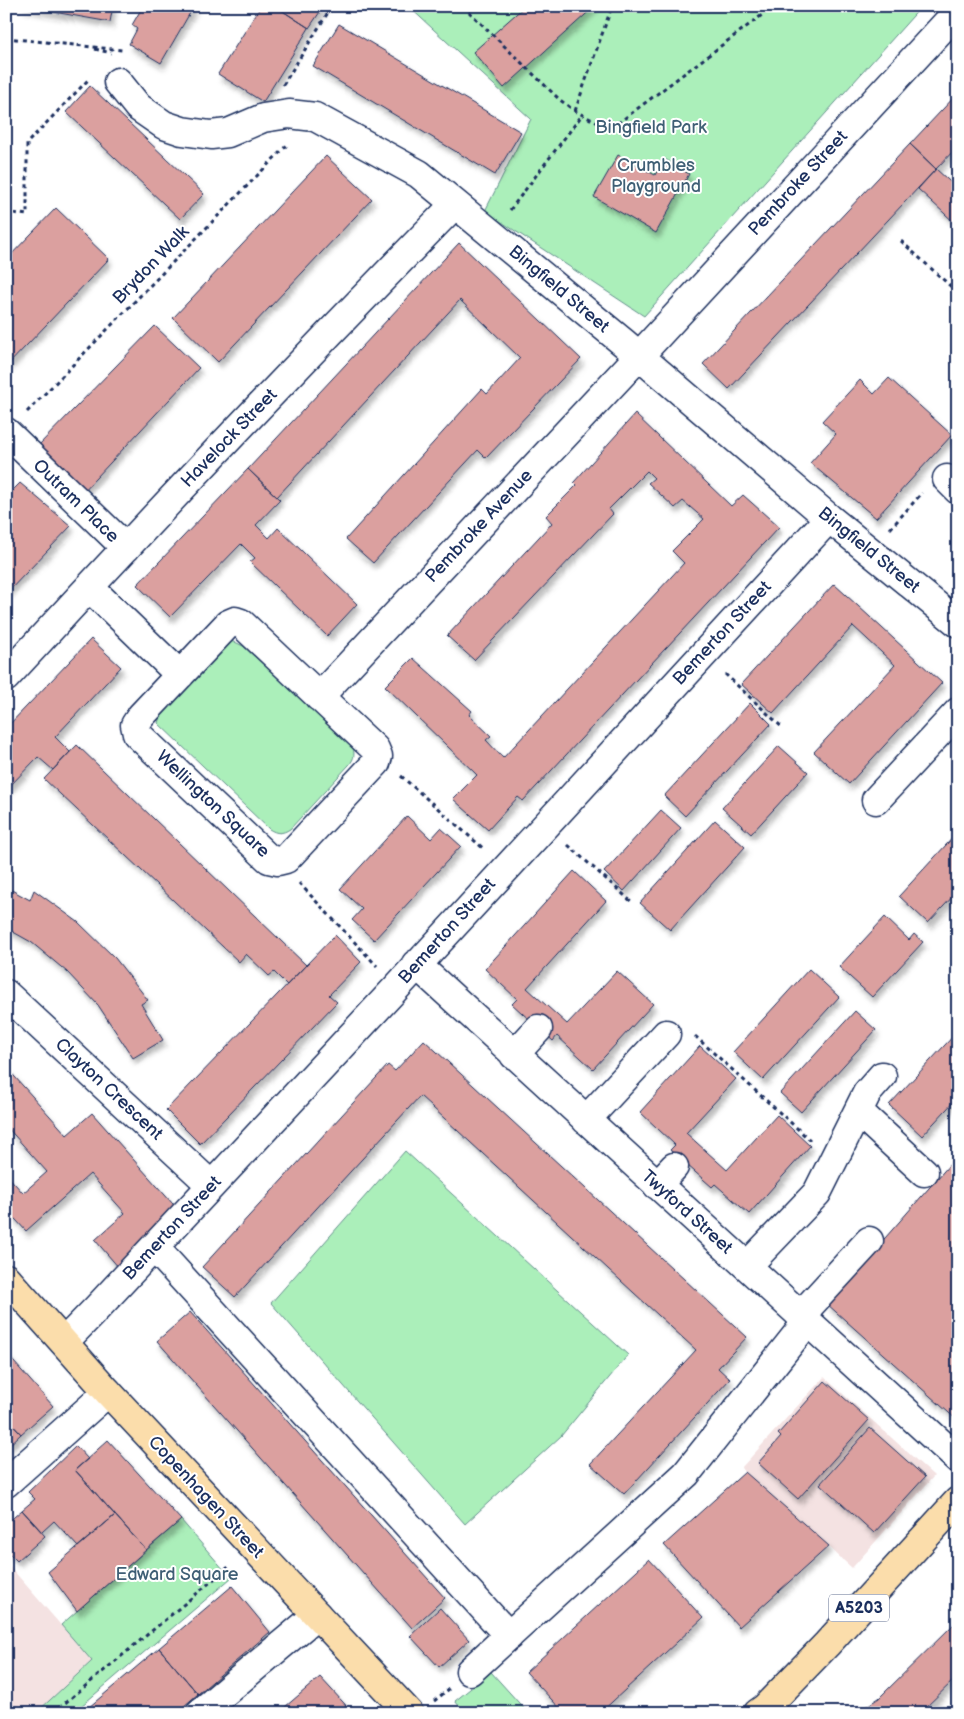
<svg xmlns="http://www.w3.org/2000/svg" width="964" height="1719" font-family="'Balsamiq Sans',sans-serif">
	<defs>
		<filter id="shadow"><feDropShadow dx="3" dy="5.5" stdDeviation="2.5" flood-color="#0004"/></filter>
	</defs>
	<rect width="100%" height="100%" fill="#fff"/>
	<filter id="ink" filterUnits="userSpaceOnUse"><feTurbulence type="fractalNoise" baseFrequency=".02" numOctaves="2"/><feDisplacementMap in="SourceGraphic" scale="10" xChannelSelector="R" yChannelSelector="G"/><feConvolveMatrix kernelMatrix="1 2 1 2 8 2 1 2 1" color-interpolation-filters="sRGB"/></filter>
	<g filter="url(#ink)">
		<path fill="#f4e2e2" d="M824,1377l110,99 -82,92 -111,-100z
			M6,1562l86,99 -56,52h-30z"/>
		<path fill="#abefba" stroke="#638f8c" d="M408,6h514l-278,310 -159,-105 46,-92z
			M230,641l7,2 6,3 109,99c3,8 3,13 -3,20l-59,64c-8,5 -13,5 -21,0l-111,-106 3,-10z
			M405,1151l223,204 -67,81 -96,88 -194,-221z
			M181,1520l50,58 -158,135h-37l56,-52 -31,-36z
			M491,1672l37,41h-63l-10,-12z"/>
		<path fill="#dba09f" stroke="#1b2f5e" filter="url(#shadow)" d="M20,6h93l-3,16z
			M143,6h51l-33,57 -32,-19 8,-15 -5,-4z
			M261,6h14l34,22 -46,74 -45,-28z
			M275,6h49l-15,22z
			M525,6h70l-91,82 -31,-36z
			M339,24l182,108 -26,43 -182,-109z
			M90,86l114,108 -24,25 -114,-107z
			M958,93v53l-22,23 -26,-25z
			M910,144l26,25 -207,220 -26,-25z
			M618,155l37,20 9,-16 25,15 -33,59 -62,-36z
			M326,156l46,43 -154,163 -45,-44z
			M936,169l22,20v37l-40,-37z
			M56,208l53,51 -103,108v-107z
			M459,243l122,116 -95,99 -8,-8 -105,113 -27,-24 136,-150 5,5 33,-36 -60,-58 -183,197 -29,-28z
			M155,326l44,42 -118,126 -46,-45z
			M889,378l63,57 -76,83 -66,-55 26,-29 -14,-13 38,-41 14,14z
			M635,414l96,92 12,-11 36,32 -256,274 -5,-4 -30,33 -35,-31 24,-24 -92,-89 28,-28 59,53 -3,4 22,21 -5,4 17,18 181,-195 -12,-12 32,-32 -21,-18 -8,7 -27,-25 6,-5 -7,-7 -38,38 4,5 -139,146 -27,-24 105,-113 -6,-7 31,-31 -3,-3z
			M248,469l32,31 -24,25 13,13 9,-10 79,76 -30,32 -77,-74 5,-4 -14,-14 -71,73 -33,-32z
			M20,483l51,43 -65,68v-97z
			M834,584l108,99 -93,101 -35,-32 81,-87 -42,-39 -80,87 -32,-29z
			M91,639l30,28 -66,70 15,15 -17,18 -15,-13 -32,33v-62z
			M750,703l21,21 -86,92 -21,-20z
			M77,745l229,220 -19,20 -13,-13 -5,4 -23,-22 -7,8 -195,-183z
			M779,746l29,26 -57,62 -29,-26z
			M661,810l20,18 -57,63 -20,-19z
			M407,816l24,23 10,-11 20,18 -87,94 -22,-20 10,-11 -22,-20z
			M715,820l30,27 -75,83 -30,-27z
			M958,832v59l-30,32 -29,-27z
			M574,871l32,30 -79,87 40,36 50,-53 36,33 -60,65 -36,-33 -4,5 -41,-37 5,-5 -32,-30z
			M6,887l24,13 4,-10 44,32 37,36 33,42 -7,4 22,36 -30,18 -35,-53 -31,-33 -36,-30 -25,-14z
			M885,917l24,23 5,-6 9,8 -51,55 -33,-30z
			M335,935l26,27 -32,33 8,7 -137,142 -34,-34z
			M809,969l30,28 -76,83 -30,-28z
			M855,1011l21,19 -75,82 -21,-19z
			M958,1031v66l-36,39 -33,-31z
			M424,1040l323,297 -29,31 12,11 -106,115 -34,-30 106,-114 -276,-254 -185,201 -33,-30 186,-202 7,6z
			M700,1046l36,33 -50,54 41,37 50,-55 33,31 -61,68 -34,-30 -3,3 -42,-37 5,-5 -35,-33z
			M6,1067l61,68 25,-22 89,100 -62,55 -24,-28 30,-27 -35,-39 -64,57 -20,-22v-35l17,19 24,-21 -41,-46z
			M958,1155v266l-131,-117z
			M190,1312l255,286 -33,30 -255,-287z
			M6,1353l47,53 -32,28 -15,-16z
			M825,1381l44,39 -71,79 -40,-36 23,-26 -3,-3z
			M6,1418l15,16 -15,14z
			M870,1428l55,49 -51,56 -54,-49z
			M108,1440l73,80 -35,30 -71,-80z
			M76,1446l12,13 -13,11 40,45 -37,32 -24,-26 -12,11 -20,-22 13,-11 -7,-7z
			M745,1472l84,74 -90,81 -75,-82z
			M22,1510l23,26 -28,25 -11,-11v-26z
			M115,1515l31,35 -69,61 -29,-39z
			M649,1559l54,59 -103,95h-36l-38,-41z
			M232,1586l38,46 -72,62 -39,-46z
			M440,1608l29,32 -30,27 -29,-31z
			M958,1620v56l-38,37h-64l23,-15z
			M159,1648l39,46 -22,19h-94z
			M320,1677l33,36h-75z"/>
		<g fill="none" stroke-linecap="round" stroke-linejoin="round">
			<defs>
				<path id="minor" d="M118,82l20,25 26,18 18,6 29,4 17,-2 35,-15 26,-4 26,3 104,57 205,169 205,175 129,105
					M6,432l120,116
					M947,479l11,11
					M89,587l91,88
					M235,621l6,2 134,126 3,7 -2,7 -90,96 -8,2 -9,-2 -132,-125 -2,-9 6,-9 87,-92z
					M6,677c147,-160 297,-318 449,-473
					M319,697l320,-341 319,-345
					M876,800l82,-88
					M416,964l542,495
					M6,994l205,191
					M514,1055l24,-26
					M859,1112l65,60
					M586,1120l80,-86
					M657,1185l17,-18
					M154,1247l355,389
					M747,1266l70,-73 50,-100 15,-17
					M800,1316l69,-75
					M64,1342l33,-34 300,-321 432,-469
					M6,1483l102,-91
					M470,1671l216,-197 121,-152
					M200,1713l117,-98"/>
				<path id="major" d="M6,1278l102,114 301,321
					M758,1713l7,-5 62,-64 131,-143"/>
			</defs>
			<use href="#minor" stroke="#1b2f5e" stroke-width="31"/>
			<use href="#major" stroke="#1b2f5e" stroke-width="31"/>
			<path stroke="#1b2f5e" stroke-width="3" stroke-dasharray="4 4" stroke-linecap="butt" d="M463,6l97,94 15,11 27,14 15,-1 157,-118
				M6,38l116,12
				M95,49l16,4
				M283,85l49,-79
				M575,111l37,-105
				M510,210l72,-95
				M6,212l21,3v-72l62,-64
				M901,241l57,52
				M27,412l261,-268
				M890,529l32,-36
				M725,674l58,54
				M401,776l84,74
				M568,845l65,58
				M299,883l78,83
				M695,1036l115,104
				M434,1701l15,-12
				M53,1713l178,-148"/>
			<use href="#minor" stroke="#fff" stroke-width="28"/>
			<use href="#major" stroke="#fbddab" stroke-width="28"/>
		</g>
	</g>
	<g text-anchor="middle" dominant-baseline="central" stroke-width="4" stroke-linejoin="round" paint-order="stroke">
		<rect fill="#fff" stroke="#5f6d8e" stroke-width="1" x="829" y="1594.5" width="60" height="27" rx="4"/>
		<g font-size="16" font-weight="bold" fill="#1b2f5e">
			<text x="859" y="1608">A5203</text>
		</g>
		<g font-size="18" fill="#3f5f75" stroke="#fff">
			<text x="651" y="127">Bingfield Park</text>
			<text x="656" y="165">Crumbles<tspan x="656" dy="21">Playground</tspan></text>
			<text x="177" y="1574">Edward Square</text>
		</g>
		<g font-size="18" fill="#1b2f5e" stroke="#fff">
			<text transform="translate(798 183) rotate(-47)">Pembroke Street</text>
			<text transform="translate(151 265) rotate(-46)">Brydon Walk</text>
			<text transform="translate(559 289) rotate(40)">Bingfield Street</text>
			<text transform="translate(229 438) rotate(-46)">Havelock Street</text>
			<text transform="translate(76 501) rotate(44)">Outram Place</text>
			<text transform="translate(479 526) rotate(-47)">Pembroke Avenue</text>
			<text transform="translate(869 550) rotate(39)">Bingfield Street</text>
			<text transform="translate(722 633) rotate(-47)">Bemerton Street</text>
			<text transform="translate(213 804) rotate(43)">Wellington Square</text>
			<text transform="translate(447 931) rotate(-48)">Bemerton Street</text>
			<text transform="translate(109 1089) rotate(43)">Clayton Crescent</text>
			<text transform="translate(687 1212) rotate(42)">Twyford Street</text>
			<text transform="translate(172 1228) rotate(-47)">Bemerton Street</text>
			<text transform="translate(206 1497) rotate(47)">Copenhagen Street</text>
		</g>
	</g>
	<rect width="964" height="1719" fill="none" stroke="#fff" stroke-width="25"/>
	<rect x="12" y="12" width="939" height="1694" fill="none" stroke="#1b2f5e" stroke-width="2" filter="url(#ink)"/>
</svg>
